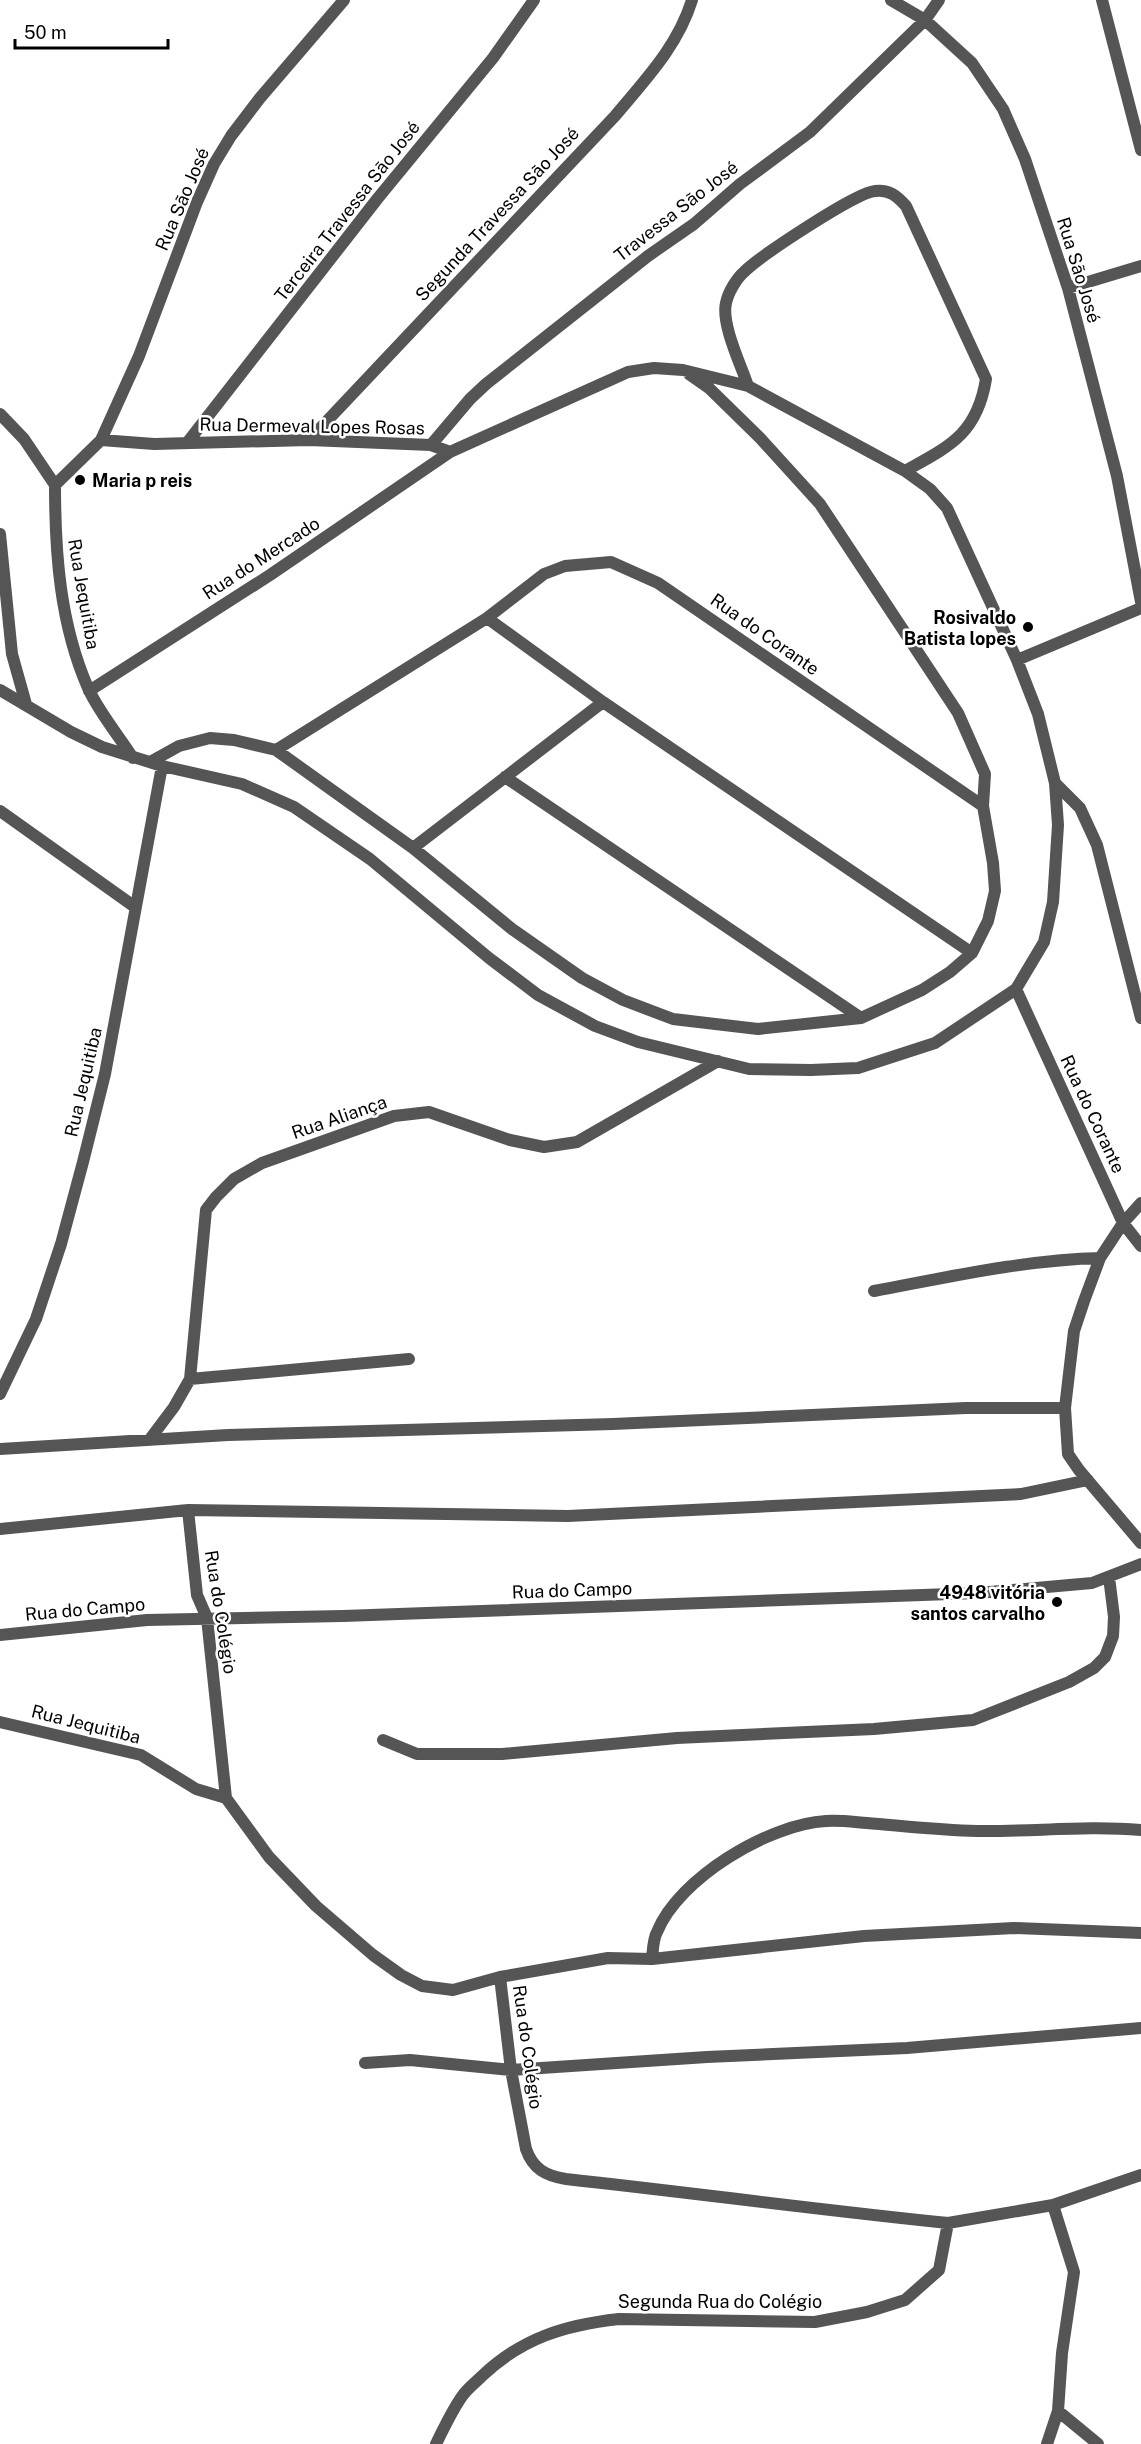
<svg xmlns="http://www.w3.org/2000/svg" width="1141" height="2444" font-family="'Public Sans',sans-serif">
	<rect width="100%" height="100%" fill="#fff"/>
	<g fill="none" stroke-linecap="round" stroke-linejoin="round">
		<path stroke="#555" stroke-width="12" d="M891,0l34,20 47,43 31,46 22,50 43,129 49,188 24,126
			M1102,0l39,150
			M1068,288l73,-22
			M748,386c-7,-21 -27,-62 -22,-83 2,-10 10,-24 18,-31 16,-16 111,-79 131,-81 14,-2 22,5 31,15l80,173c-9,55 -36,67 -81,92
			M101,440l53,4 155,-4 122,5 19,7
			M309,440l306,-324c30,-36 63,-70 77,-116
			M187,443l191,-245 115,-140 41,-58
			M431,445l39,-46 16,-15 162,-128 46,-32 46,-40 70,-52 115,-112 14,-20
			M0,534l12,120 14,50
			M487,618l116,84 369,251
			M1017,660l124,-52
			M0,690l71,42 31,15 60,19 80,18 52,23 76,52 119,99 49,37 57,31 43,16 111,27 62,1 47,-2 77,-25 81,-54 28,-47 9,-40 5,-77 -3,-42 -17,-69 -21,-54 -70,-152 -17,-19 -25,-18 -157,-85 -65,-16 -29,-2 -26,4 -178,80 -180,123 -181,116
			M276,750l211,-132 57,-44 21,-8 46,-4 47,21 325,223
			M133,758c-14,-22 -35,-47 -45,-70 -28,-64 -33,-134 -33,-203l46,-45 38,-84 58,-154 17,-38 17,-28 29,-38 84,-98
			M152,761l27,-15 31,-8 24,2 42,10 137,98 99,81 70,49 41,22 50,19 85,10 103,-11 61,-28 28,-18 22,-19 16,-32 7,-30 -2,-28 -10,-57 2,-32 -27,-61 -138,-209 -60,-66 -51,-50 -20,-14
			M505,777l356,241
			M1055,783l25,25 17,37 44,173
			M0,811l135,96
			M413,848l190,-146
			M1016,989l107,234 18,23
			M1141,1203l-18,20 -23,35 -16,43 -10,30 -9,77 3,46 11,16 62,73
			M874,1291c75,-14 150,-31 226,-33
			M190,1379l219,-20
			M0,1394l36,-75 25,-75 22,-82 22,-88 57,-308
			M150,1439l24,-32 16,-28 16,-169 10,-13 18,-18 28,-16 132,-47 35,-4 81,28 34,7 33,-5 141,-81
			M0,1449l228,-14 385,-11 353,-16h99
			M188,1510l9,85 10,23 19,180 43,59 47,49 57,49 28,20 21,11 31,4 47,-13 11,93 15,79c7,20 20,27 40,30 128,14 254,31 382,44
			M0,1529l188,-19 380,6 453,-22 67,-14
			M0,1635l147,-15 196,-4 635,-23 114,-10 49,-19
			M0,1722l141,33 55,34 30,9
			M383,1740l34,14h85l175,-16 197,-9 99,-9 96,-38 25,-14 11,-11 8,-21 1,-19 -5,-40
			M652,1959c1,-9 1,-20 5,-27 22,-54 112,-108 169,-111 14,-1 28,1 41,2 37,3 73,7 110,8 55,1 109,-6 164,-1
			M500,1977l108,-19 44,1 212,-23 150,-8 127,5
			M365,2063l45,-3 101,10 196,-13 200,-9 234,-20
			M1058,2411l40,33
			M436,2444c8,-16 16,-34 27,-49 5,-7 13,-13 19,-19 40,-38 83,-51 137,-57l196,3 52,-10 38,-12 34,-30 9,-47 105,-18 88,-30
			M1047,2444l11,-33 4,-58 12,-81 -21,-67"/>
		<path stroke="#555" stroke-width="12" d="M0,414l24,25 31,46"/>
	</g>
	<g fill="#000" stroke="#fff" stroke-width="2">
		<circle cx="80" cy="480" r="6"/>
		<circle cx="1028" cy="627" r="6"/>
		<circle cx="1057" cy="1602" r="6"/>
	</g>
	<g text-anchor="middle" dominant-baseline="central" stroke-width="5" stroke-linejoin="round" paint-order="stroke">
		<g font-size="18" fill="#000" stroke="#fff">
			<text transform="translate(182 199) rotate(-67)">Rua São José</text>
			<text transform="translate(347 211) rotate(-52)">Terceira Travessa São José</text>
			<text transform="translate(676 211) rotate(-38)">Travessa São José</text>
			<text transform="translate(497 214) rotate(-47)">Segunda Travessa São José</text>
			<text transform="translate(1079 270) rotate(73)">Rua São José</text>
			<text transform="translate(312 426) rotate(1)">Rua Dermeval Lopes Rosas</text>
			<text transform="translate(261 558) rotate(-33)">Rua do Mercado</text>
			<text transform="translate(84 594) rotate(80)">Rua Jequitiba</text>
			<text transform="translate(765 634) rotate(35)">Rua do Corante</text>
			<text transform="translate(83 1082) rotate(-77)">Rua Jequitiba</text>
			<text transform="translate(1093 1114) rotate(65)">Rua do Corante</text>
			<text transform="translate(339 1117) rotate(-19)">Rua Aliança</text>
			<text transform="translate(572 1590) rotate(-2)">Rua do Campo</text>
			<text transform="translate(85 1609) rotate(-5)">Rua do Campo</text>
			<text transform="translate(221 1612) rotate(81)">Rua do Colégio</text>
			<text transform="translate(86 1724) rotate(14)">Rua Jequitiba</text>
			<text transform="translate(528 2047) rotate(82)">Rua do Colégio</text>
			<text x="720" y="2301">Segunda Rua do Colégio</text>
		</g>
		<g font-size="18" font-weight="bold" fill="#000" stroke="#fff" text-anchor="end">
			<text x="92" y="480" text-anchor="start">Maria p reis</text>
			<text x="1016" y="617">Rosivaldo<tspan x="1016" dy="21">Batista lopes</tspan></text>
			<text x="1045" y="1592">4948 vitória<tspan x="1045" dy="21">santos carvalho</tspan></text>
		</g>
	</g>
	<path d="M15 39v9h153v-9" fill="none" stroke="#000000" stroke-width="3"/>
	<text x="24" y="39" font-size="18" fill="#000000" stroke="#ffffff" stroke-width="4.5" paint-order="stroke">50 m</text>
</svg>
